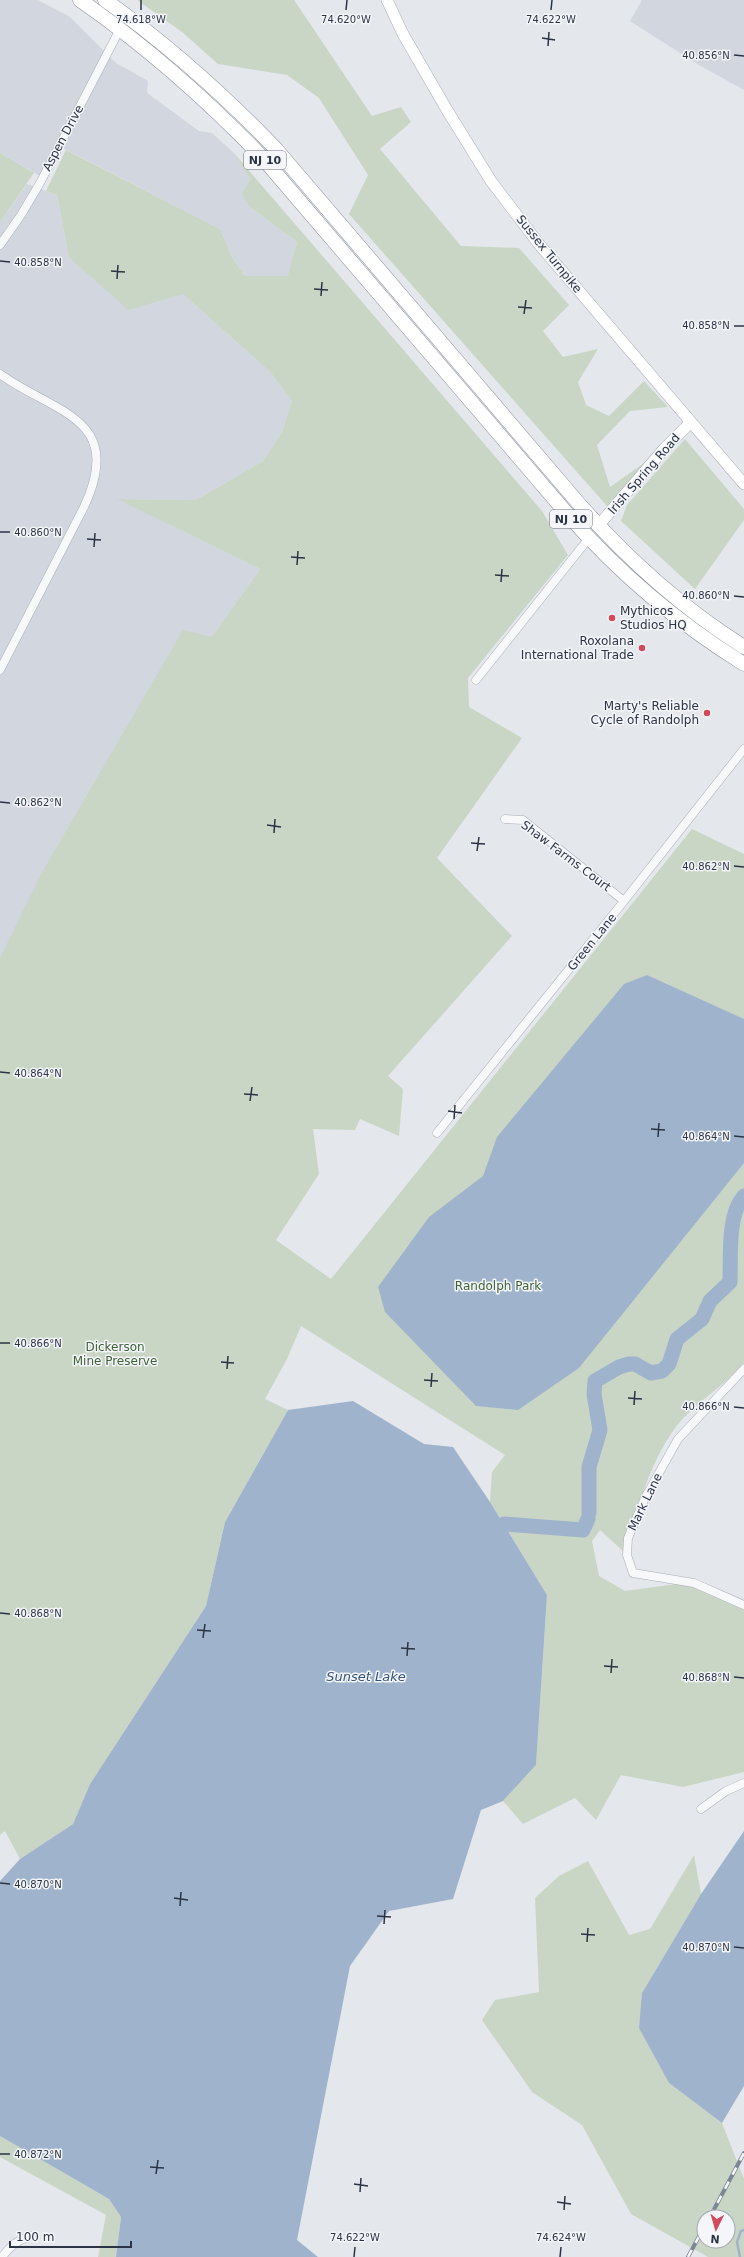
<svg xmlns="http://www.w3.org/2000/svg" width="744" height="2257" font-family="'DejaVu Sans',sans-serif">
	<rect width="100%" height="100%" fill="#e4e7ec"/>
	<path fill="#d2d6de" d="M0,0h38l32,17 46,46 32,18 -1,12 52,38 13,2 21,19 18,28 -1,27 47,35 -8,34h-44l-12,-17 -13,-30 -159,-82 -16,32 -45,-26z
		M642,0h102v90l-45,-25 -69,-44z
		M27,184l30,11 12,62 114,37 87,78 22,29 -10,31 -19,29 -67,39 -78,-1 142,70 -48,69 -212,320v-736z"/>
	<path fill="#c9d6c5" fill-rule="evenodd" d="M137,0h157l78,116 29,-9 10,15 -31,27 81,97 58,2 50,57 -26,26 20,26 35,-8 -20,33 8,23 23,11 35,-35 24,26 -38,4 -33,34 13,42 37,-26 -30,36 -10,9 -258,-292 19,-39 -49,-77 -32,-23 -69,-11 -36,-32z
		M66,150l154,79 13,30 12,17h43l9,-34 -47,-35 -8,-14 9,-13 -18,-28 309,359 26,44 -100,123 1,29 53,31 -85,120 75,78 -124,140 15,13 -4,47 -39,-17 -5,11 -42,-1 6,45 -43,66 55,39 361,-450 52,25v509c-19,23 -46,37 -65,60 -29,36 -40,85 -56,128l-23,-21 -8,11 7,35 26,15 74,-10 45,28v163l-61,15 -62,-12 -25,45 -21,-22 -52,26 -20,-23 33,-36 11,-170 -57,-93 2,-30 13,-17 -204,-129 -14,33 -22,40 23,11 -63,112 -19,84 -116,178 -17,40 -53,35 -15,-28 -5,4v-877l41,-84 142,-244 29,7 48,-68 -143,-70 79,1 67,-39 19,-29 10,-31 -22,-29 -87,-78 -55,16 -59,-53 -12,-62 -11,-4z
		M0,153l34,20 -34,49z
		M685,439l59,70v11l-49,69 -74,-68 6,-16z
		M694,1855l7,39 -59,99 27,90 53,40 22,56v78h-36l-77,-43 -49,-89 -50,-33 -50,-72 13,-20 44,-8 -4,-94 24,-22 29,-15 41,74 21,-6zM704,2217h24v24h-24z
		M0,2136l109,63 12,18 -5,40h-18l8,-42 -106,-58z"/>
	<path fill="#9fb4cc" d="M647,975l97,44v144l-165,205 -61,42 -42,-4 -91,-94 -7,-25 51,-70 54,-41 14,-39 127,-153z
		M353,1401l71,43 29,3 37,55 57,93 -11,170 -33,36 -22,9 -28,89 -64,12 -39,55 -53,274 21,17h-202l5,-40 -12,-18 -109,-63v-255l20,-22 53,-35 17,-40 116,-178 19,-84 63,-112z
		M744,1831v255l-22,37 -53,-40 -30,-55 3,-35 59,-99z"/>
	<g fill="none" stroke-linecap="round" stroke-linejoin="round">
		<path stroke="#9fb4cc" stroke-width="2.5" d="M740,2257l-3,-15 4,-11 3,-1"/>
		<path stroke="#9fb4cc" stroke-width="15" d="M589,1513v-46l11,-37 -6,-36 1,-13 24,-14 10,-3h6l16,9 11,-2 7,-7 8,-25 25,-20 8,-18 20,-19c1,-25 -3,-67 14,-86
			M504,1524l79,6 5,-11"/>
		<defs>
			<path id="street" d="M0,245l21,-30 19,-32 80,-154
				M0,374c55,40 126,43 84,133l-84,163
				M476,680l113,-142
				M505,819l18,1 101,81
				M437,1133l183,-227 124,-157
				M744,1369l-66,70 -33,59 -17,40 -1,17 6,18 61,10 50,22
				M701,1809l25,-18 18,-8
				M2,2257c9,-12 16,-17 29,-21"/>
			<path id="secondary" d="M387,0l16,34 44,76 44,71 47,62 206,241
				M598,526l66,-77 26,-26"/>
			<path id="highway" d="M80,0c66,46 125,98 181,156l308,360c51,58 109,107 175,148
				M105,0c62,44 118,94 171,149l298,349c50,58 105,108 170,149"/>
		</defs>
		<use href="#street" stroke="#a9aeb7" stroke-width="9"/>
		<use href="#secondary" stroke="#a9aeb7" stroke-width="12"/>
		<use href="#highway" stroke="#8b94a3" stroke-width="15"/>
		<use href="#street" stroke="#f7f8fa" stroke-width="8"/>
		<use href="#secondary" stroke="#fff" stroke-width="11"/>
		<use href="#highway" stroke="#fff" stroke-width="14"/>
		<defs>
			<path id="rail" d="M710,2217l34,-64
				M688,2257l16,-30"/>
		</defs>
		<use href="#rail" stroke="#7d8696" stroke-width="4"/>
		<use href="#rail" stroke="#f4f6f9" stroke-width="2.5" stroke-dasharray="8" stroke-linecap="butt"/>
	</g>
	<path fill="none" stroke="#2b3445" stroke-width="1.5" d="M141,10v-10M346,10l1,-10M551,10l1,-10M542,38l13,2M548,46l1,-14M734,55l10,1M0,261l10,1M111,271l14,1M117,279l1,-14M314,289l14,1M321,296l1,-14M518,307l14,1M524,314l2,-14M734,326h10M0,532h10M87,539l14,1M94,547l1,-14M291,557l14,1M297,565l1,-14M495,575l14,1M501,582l1,-13M734,596l10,1M0,802l10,1M267,825l14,2M274,833l1,-14M471,843l14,1M477,851l2,-14M734,866l10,1M0,1072l10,1M244,1094l14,1M250,1101l2,-14M448,1111l14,2M454,1119l1,-14M651,1129l14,1M734,1136l10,1M658,1137l1,-14M0,1343h10M221,1362l13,1M227,1369l1,-13M424,1380l14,1M431,1387l1,-14M628,1398l14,1M634,1405l1,-14M734,1407l10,1M0,1613l10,1M197,1630l14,1M203,1638l2,-14M401,1648l14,1M407,1656l1,-14M604,1666l14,1M611,1673l1,-14M734,1677l10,1M0,1883l10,1M174,1898l14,2M180,1906l1,-14M377,1916l14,1M384,1924l1,-14M581,1934l14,1M587,1942l1,-14M734,1947l10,1M0,2154h10M150,2167l14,1M156,2174l2,-14M354,2184l14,2M360,2192l1,-14M557,2202l14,2M564,2210l1,-14M354,2257l1,-10M560,2257l1,-10"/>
	<g fill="#d1495b" stroke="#f4f6f9" stroke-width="1.5">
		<circle cx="612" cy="618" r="4"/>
		<circle cx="642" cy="648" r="4"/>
		<circle cx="707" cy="713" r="4"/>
	</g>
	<g text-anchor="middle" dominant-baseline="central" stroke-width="3" stroke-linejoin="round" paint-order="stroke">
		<g fill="#f4f6f9" stroke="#676e7b" stroke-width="1">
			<rect x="244" y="151" width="42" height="18" rx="3"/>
			<rect x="550" y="510" width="42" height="18" rx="3"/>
		</g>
		<g font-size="11" font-weight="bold" fill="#2b3445">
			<text x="265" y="160">NJ 10</text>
			<text x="571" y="519">NJ 10</text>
		</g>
		<g font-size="12" fill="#2b3445" stroke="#f4f6f9">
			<text transform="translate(63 138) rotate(-62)">Aspen Drive</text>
			<text transform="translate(549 254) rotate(51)">Sussex Turnpike</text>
			<text transform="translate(644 474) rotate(-49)">Irish Spring Road</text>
			<text transform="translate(566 856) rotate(37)">Shaw Farms Court</text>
			<text transform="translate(592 942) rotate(-51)">Green Lane</text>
			<text transform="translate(645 1502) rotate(-64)">Mark Lane</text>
		</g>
		<g font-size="12" fill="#2b3445" stroke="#f4f6f9" text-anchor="end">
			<text x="620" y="611" text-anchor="start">Mythicos<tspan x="620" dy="14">Studios HQ</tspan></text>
			<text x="634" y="641">Roxolana<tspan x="634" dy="14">International Trade</tspan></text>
			<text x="699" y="706">Marty's Reliable<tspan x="699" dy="14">Cycle of Randolph</tspan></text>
		</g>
		<g font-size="12" fill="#3f6138" stroke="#f4f6f9">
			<text x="498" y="1286">Randolph Park</text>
			<text x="115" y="1347">Dickerson<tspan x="115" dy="14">Mine Preserve</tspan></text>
		</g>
		<g font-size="13" font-style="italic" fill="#34527a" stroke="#f4f6f9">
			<text x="366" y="1676">Sunset Lake</text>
		</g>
	</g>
	<g font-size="10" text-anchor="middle" fill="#2b3445" stroke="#f4f6f9" stroke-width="3" stroke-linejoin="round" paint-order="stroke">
		<text x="141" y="23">74.618°W</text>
		<text x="346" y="23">74.620°W</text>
		<text x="551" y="23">74.622°W</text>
		<text x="706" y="59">40.856°N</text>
		<text x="38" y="266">40.858°N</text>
		<text x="706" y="329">40.858°N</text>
		<text x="38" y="536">40.860°N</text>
		<text x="706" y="599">40.860°N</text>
		<text x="38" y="806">40.862°N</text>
		<text x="706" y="870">40.862°N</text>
		<text x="38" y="1077">40.864°N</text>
		<text x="706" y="1140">40.864°N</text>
		<text x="38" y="1347">40.866°N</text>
		<text x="706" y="1410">40.866°N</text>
		<text x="38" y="1617">40.868°N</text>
		<text x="706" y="1681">40.868°N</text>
		<text x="38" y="1888">40.870°N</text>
		<text x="706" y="1951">40.870°N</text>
		<text x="38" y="2158">40.872°N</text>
		<text x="355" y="2241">74.622°W</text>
		<text x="561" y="2241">74.624°W</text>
	</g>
	<g transform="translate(716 2229) rotate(185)"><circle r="19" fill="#f4f6f9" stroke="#a4a8b1"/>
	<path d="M0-3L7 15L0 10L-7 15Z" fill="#d1495b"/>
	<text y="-6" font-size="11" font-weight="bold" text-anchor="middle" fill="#2b3445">N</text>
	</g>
	<path d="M10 2241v6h121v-6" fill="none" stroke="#2b3445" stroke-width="2"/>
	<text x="16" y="2241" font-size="12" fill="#2b3445" stroke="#f4f6f9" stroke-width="3" paint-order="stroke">100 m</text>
</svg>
